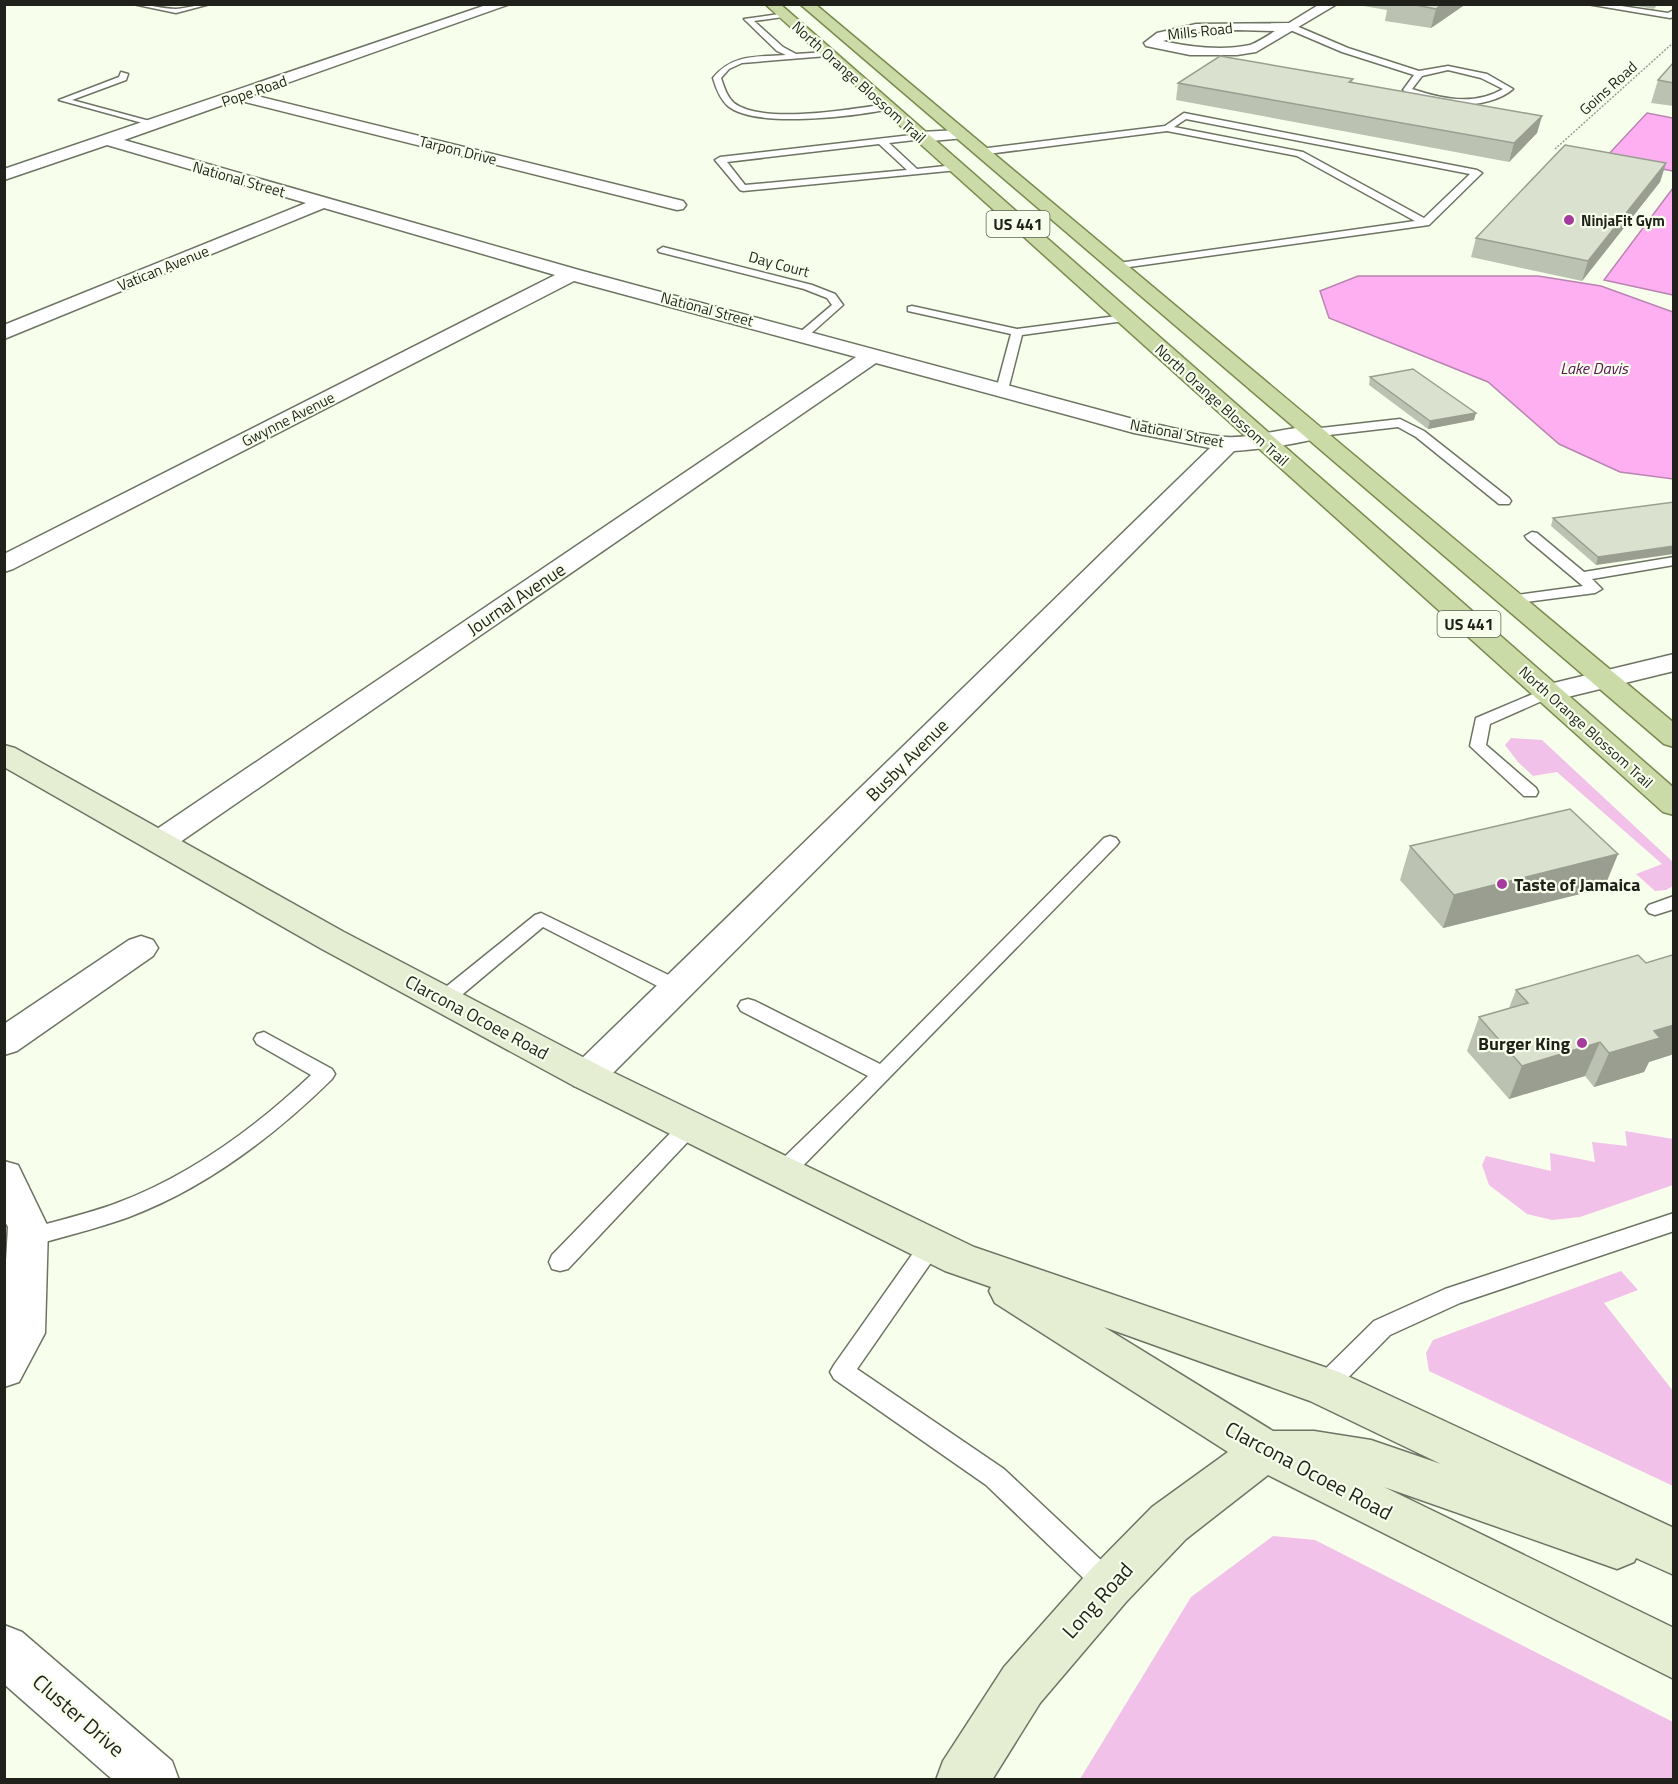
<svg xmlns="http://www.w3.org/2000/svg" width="1678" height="1784" font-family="'Titillium Web',sans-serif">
	<rect width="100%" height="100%" fill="#f7feeb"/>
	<path fill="#f1c1ea" d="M1511,738l31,2 131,122v24l-7,4 -11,1 -19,-17 26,-10 -105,-92 -24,4 -15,-14 -13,-17z
		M1625,1131l48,8v46l-93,32 -28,3 -25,-6 -38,-29 -7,-20 4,-9 65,15 -1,-18 45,9 -3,-20 35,4z
		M1621,1271l17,19 -34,13 69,88v95l-244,-115 -3,-18 7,-13z
		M1273,1536l42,4 358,182v57h-593l111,-182z"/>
	<path fill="#fdaff2" stroke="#ba84b1" stroke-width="1.5" d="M1647,113l26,5v53l-68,-13z
		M1673,188v107l-69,-15z
		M1358,276h180l63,10 72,26v167l-53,-7 -61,-28 -71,-62 -159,-64 -9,-27z"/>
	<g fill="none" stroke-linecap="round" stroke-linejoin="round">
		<defs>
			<path id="lane" d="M133,4c14,0 30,5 43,5 12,-1 23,-5 34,-5l-34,9z
				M1587,4h21l60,9 6,-3v7l-4,1z
				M786,13v4h-3l-29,4 29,26 13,7 31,-2 4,2 -4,2 -85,7 -13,6 -8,9c3,9 6,19 13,25 28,22 119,6 153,1l3,1v4c-34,7 -134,20 -162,-3 -8,-7 -12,-18 -15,-28 19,-24 44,-21 73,-23l-9,-4 -33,-32z
				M1288,25h6l54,23 71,23 29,-5 39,8 26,15c-25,22 -84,20 -110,1l11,-15 -72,-23 -54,-23zM1448,70l33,8 22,11c-29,17 -61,10 -91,0l10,-13z
				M121,72l7,2 -2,6 -54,20 85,23v4l-98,-27 60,-23z
				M1184,113l293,57 5,3 -53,52 -314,44 -4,-1v-4l304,-43 -118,-65 -130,-25 -187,24 -5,-3 5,-3 185,-23zM1186,119l284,55 -46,44 -121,-66 -129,-25z
				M920,134l4,3 -1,2 -34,4 28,26 38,-4 3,1v4l-215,21 -3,-1 -25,-30 5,-3zM879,144l28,26 -162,15 -18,-23z
				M663,247l149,38 23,9 8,11 -36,32h-8v-4l33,-28 -5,-7 -23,-9 -145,-37 -1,-2z
				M912,306l105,23 107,-14 6,3 -6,3 -102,14 -14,55 -6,4 -6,-4 15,-56 -103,-23v-4z
				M1400,419l24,12 85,67 2,3 -2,3h-10l-83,-67 -18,-10 -86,10 -6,-4 6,-4z
				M1532,532l5,1 47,39 90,-15v8l-82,14 10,10 -7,4 -85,11 -5,-1 -2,-3 2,-3 5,-1 73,-10 -56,-47 -2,-3z
				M1547,688l8,5 -2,3 -63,28 -4,21 50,43 2,4 -2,4h-12l-54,-50 6,-28z
				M1110,836l6,2 3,4 -3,4 -325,332 -8,2 -8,-2 -3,-6 3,-6 93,-90 -127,-65 -3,-5 3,-5 7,-2 7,2 125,63 224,-226z
				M1674,896v13l-19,6 -6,-2 -3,-4 3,-4z
				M541,913l144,70 3,5 -3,5 -7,2 -7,-2 -128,-66 -92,77 -7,2 -7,-2 -3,-5 3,-5 98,-79z
				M264,1032l68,37 3,5 -3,5c-58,57 -126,109 -203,138 -33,12 -68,20 -101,30l-8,-3 -3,-6 3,-6c32,-11 66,-17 97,-29 72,-27 138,-75 194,-128l-54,-31 -3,-5 3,-5z
				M690,1118l7,2 3,6 -3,6 -129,137 -8,2 -8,-2 -3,-7 3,-7 131,-135z
				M1674,1213v18l-214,72 -70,32 -58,59 -8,3 -8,-3 -4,-8 4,-8 58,-57 71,-32z
				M931,1236l8,3 3,6 -3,6 -82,118 147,100 114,107 4,9 -4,9 -9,4 -9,-4 -114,-109 -152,-106 -4,-7 4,-7 89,-126z"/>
			<path id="street" d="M489,4h21l-257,91 430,106 3,4 -3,4 -6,1 -440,-110 -113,40 455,130 565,152c27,5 56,13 83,15 27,2 72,-14 93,-9l3,5 -3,5c-29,7 -57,11 -86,13l-634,635 -13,4 -13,-4 -6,-10 6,-10 636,-618 -76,-15 -258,-70 -706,486 -11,3 -11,-3 -5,-7 5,-7 708,-478 -282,-76 -561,288 -9,3v-18l551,-279 -231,-67 -320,131v-14l302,-122 -199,-58 -103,35v-11z
				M1320,4h17l-81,48 -19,3h-47l-44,-9 -2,-3 13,-10 39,-9 93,-1zM1238,30l37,1c-8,5 -17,11 -25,14 -28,6 -60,2 -87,-4l33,-9z
				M959,130l6,2 2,3 -2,3 -45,4 -8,-5 8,-5z
				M1674,654v17l-127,31 -10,-3 -4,-6 4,-6z
				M141,936l12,4 5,8 -5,8 -136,95 -13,4v-31l125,-84z
				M4,1161l14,4 30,62 -3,106 -26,49 -15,5v-92l4,-68 -4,-7z
				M4,1625l18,7 150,129 7,19h-66l-109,-96z"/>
			<path id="secondary" d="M4,745l11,3 329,184 256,134 374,181 365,125 335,156v47l-38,-17 -2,4 -17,7 -233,-82 290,141v51l-406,-204 -82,64 -60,63 -86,101 -48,77h-56l7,-19 61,-94 88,-99 60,-61 76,-55 -233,-149 -6,-12 2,-4 -46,-16 -371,-185 -254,-138 -316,-181zM1104,1327l206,74 131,63 -70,-24 -57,-9h-41z"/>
			<path id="primary" d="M765,4h15l894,784v27l-11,-3z
				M800,4h15l859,719v24l-10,-3z"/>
		</defs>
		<use href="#lane" stroke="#6e7463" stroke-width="3"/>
		<use href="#street" stroke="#6e7463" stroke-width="3"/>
		<use href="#secondary" stroke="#6e7463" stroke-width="3"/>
		<use href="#primary" stroke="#798a4f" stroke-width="3"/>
		<path stroke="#999e90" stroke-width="1.5" stroke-dasharray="2 1.5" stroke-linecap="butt" d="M1555,149l119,-107"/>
		<use href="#lane" fill="#fff" fill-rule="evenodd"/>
		<use href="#street" fill="#fff" fill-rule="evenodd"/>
		<use href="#secondary" fill="#e5edd3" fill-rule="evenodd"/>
		<use href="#primary" fill="#cbdba7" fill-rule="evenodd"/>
	</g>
	<path fill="#bbc2b1" d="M1352,4h114l-35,24 -46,-7 2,-11z
		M1626,4h32l-4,5z
		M1674,62v44l-23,-3 7,-23z
		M1353,79l-1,4 190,33 -5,17 -28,29 -333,-62 2,-17z
		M1666,163l-6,19 -78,99 -111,-24 5,-19z
		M1370,377l104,43 -46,9 -59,-44z
		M1674,502l-78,63 -45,-39 2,-8z
		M1410,846l208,8 -14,34 -161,40 -43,-48z
		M1674,957v97l-25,8 -5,10 -50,15 -9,-11 -76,23 -42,-48 12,-34 30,-9 7,-18z"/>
	<path fill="#999e90" d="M1442,4h24l-35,24 5,-19z
		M1542,116l-5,17 -28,29 5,-19z
		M1666,163l-6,19 -78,99 6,-20z
		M1476,413l-2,7 -46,9 2,-8z
		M1674,546v8l-78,11 2,-8z
		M1618,854l-14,34 -161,40 11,-33z
		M1674,1025v29l-25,8 -5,10 -50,15 15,-34 45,-22z
		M1600,1042l-15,34 -76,23 13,-33z"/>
	<path fill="#dae1ce" stroke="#999e90" stroke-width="1.5" d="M1410,4h32l-6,5z
		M1220,56l133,23 -4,3 193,34 -28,27 -336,-60z
		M1674,62v21l-16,-3z
		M1565,145l101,18 -78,98 -112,-23z
		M1413,369l63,44 -46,8 -60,-44z
		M1674,502v44l-76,11 -45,-39z
		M1570,809l48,45 -164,41 -44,-49z
		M1638,955l8,8 26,-8 2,2v68l-20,6 6,7 -51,15 -9,-11 -78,24 -43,-49 49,-14 -12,-13z"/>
	<g fill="#a53b9c" stroke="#f7feeb" stroke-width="2">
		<circle cx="1569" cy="220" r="6"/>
		<circle cx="1502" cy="884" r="6"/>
		<circle cx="1582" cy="1043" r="6"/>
	</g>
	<g text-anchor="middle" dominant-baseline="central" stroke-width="4.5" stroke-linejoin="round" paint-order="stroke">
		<g font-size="15" fill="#1f211a" stroke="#f7feeb">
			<text transform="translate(1200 31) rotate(-6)">Mills Road</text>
			<text transform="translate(859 82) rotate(42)">North Orange Blossom Trail</text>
			<text transform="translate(1608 88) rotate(-42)">Goins Road</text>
			<text transform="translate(254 91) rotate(-19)">Pope Road</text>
			<text transform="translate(458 150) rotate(14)">Tarpon Drive</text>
			<text transform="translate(239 179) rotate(16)">National Street</text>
			<text transform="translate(779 264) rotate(15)">Day Court</text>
			<text transform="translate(163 268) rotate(-22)">Vatican Avenue</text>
			<text transform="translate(707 309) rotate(15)">National Street</text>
			<text transform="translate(1222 405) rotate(42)">North Orange Blossom Trail</text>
			<text transform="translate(288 419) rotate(-27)">Gwynne Avenue</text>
			<text transform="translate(1177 433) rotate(11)">National Street</text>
			<text transform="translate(1586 727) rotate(42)">North Orange Blossom Trail</text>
		</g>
		<g font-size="15" font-weight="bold" fill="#1f211a" stroke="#f7feeb" text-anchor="start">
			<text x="1581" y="220">NinjaFit Gym</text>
		</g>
		<g fill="#f7feeb" stroke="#606359" stroke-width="1.5">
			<rect x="986.5" y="211" width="63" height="26" rx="4.5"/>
			<rect x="1437.5" y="611" width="63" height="26" rx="4.5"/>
		</g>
		<g font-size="16" font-weight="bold" fill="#1f211a">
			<text x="1018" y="224">US 441</text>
			<text x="1469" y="624">US 441</text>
		</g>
		<g font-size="16" font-style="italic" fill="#551250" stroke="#f7feeb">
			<text x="1594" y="368">Lake Davis</text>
		</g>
		<g font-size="18" fill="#1f211a" stroke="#f7feeb">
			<text transform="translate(516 599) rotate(-34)">Journal Avenue</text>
			<text transform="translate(907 760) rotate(-45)">Busby Avenue</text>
			<text transform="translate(477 1017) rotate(28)">Clarcona Ocoee Road</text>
		</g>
		<g font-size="18" font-weight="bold" fill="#1f211a" stroke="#f7feeb" text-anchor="start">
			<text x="1514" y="884">Taste of Jamaica</text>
			<text x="1570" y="1043" text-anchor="end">Burger King</text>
		</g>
		<g font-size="21" fill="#1f211a" stroke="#f7feeb">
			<text transform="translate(1309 1470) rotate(28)">Clarcona Ocoee Road</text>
			<text transform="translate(1097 1600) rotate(-48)">Long Road</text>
			<text transform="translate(79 1715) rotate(41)">Cluster Drive</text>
		</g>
	</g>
	<rect width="1678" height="1784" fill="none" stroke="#1f211a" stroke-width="12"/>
</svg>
